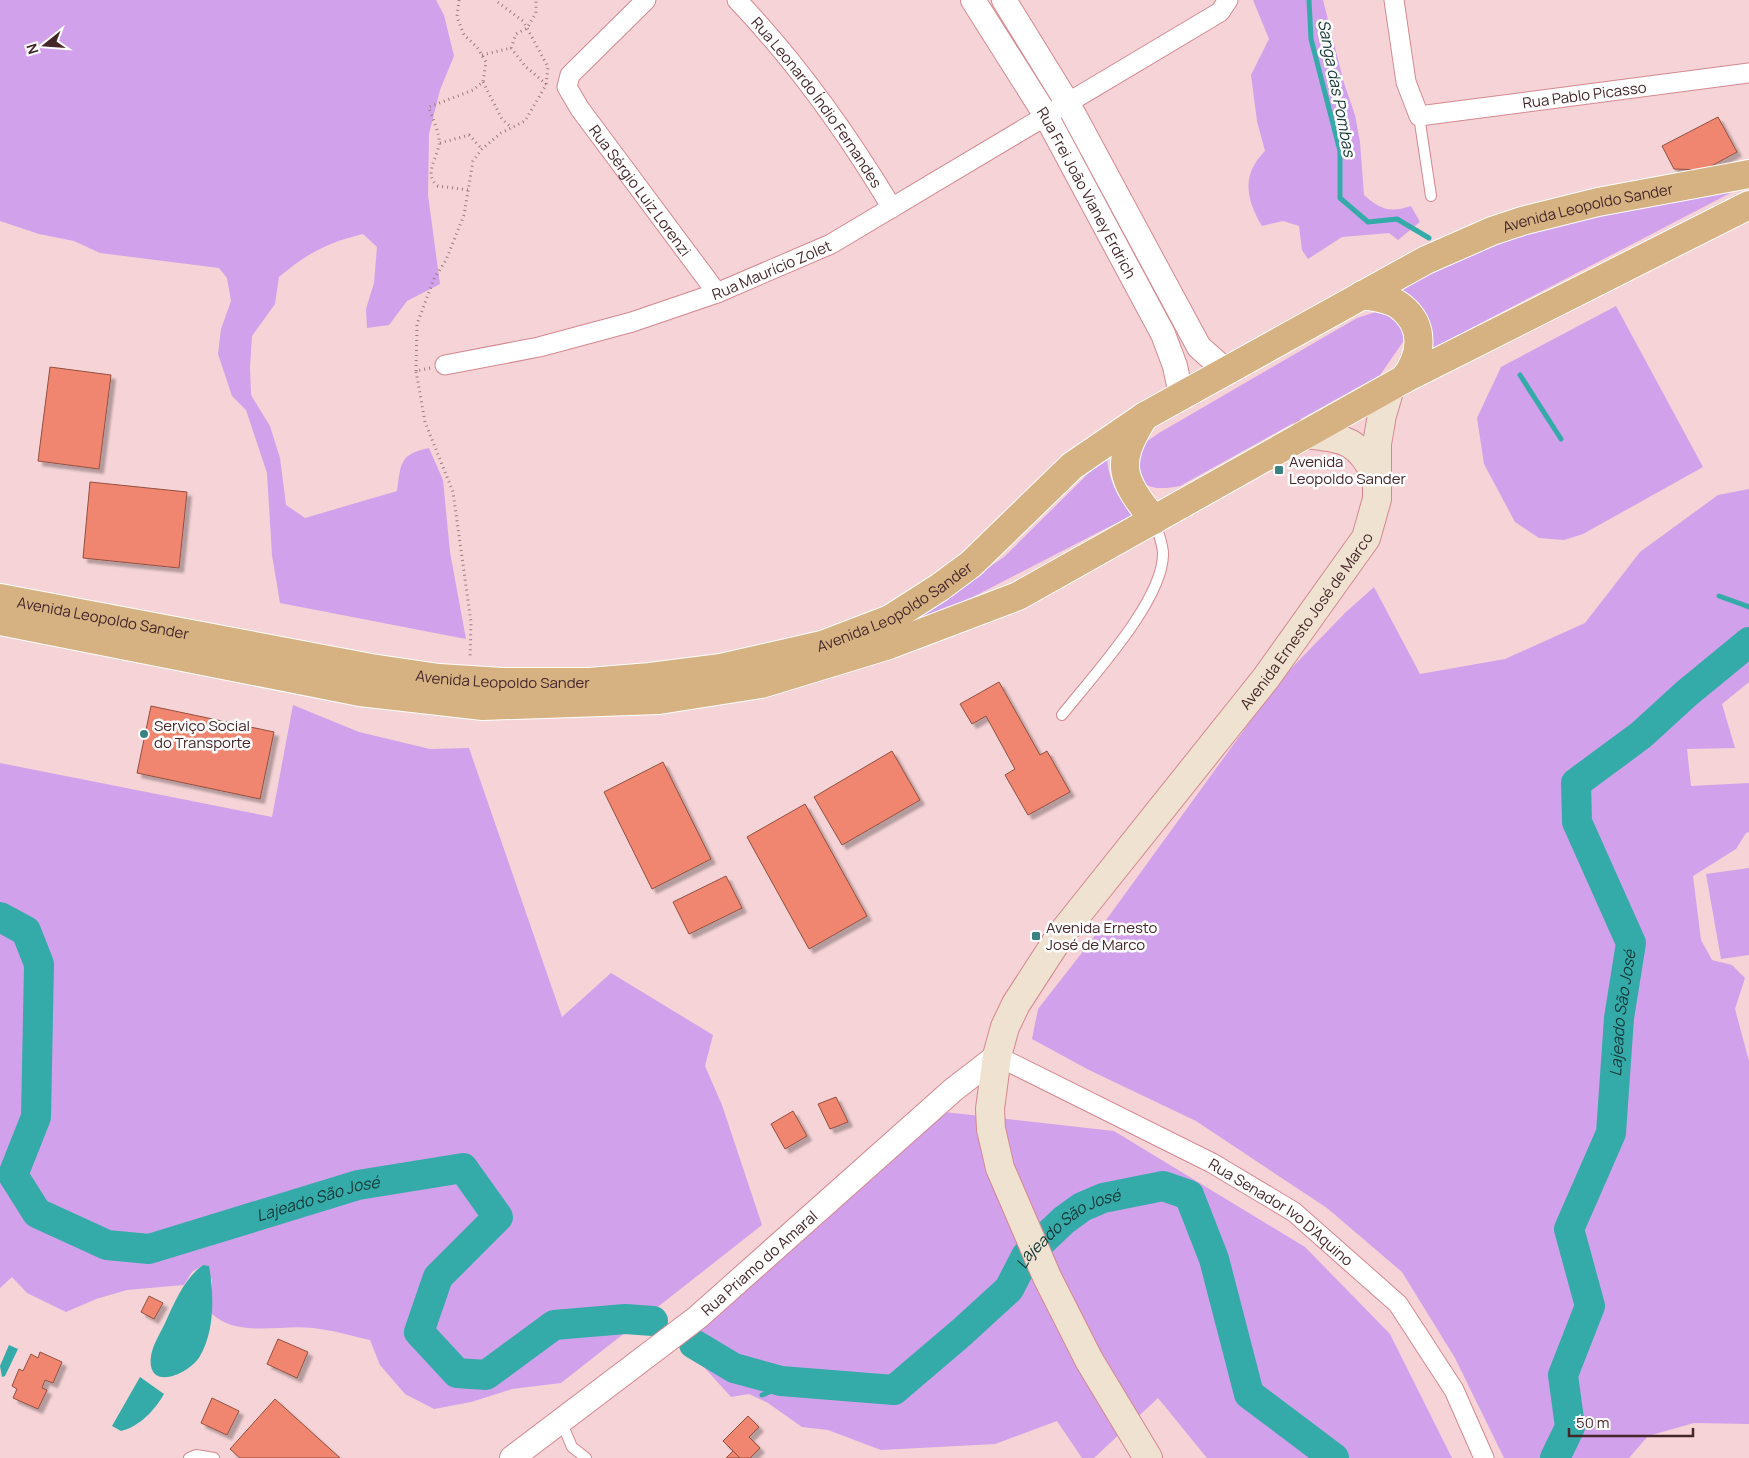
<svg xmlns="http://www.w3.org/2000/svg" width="1749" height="1458" font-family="Manrope,sans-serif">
	<defs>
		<filter id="shadow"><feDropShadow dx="4.5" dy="4.5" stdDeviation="1" flood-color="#0004"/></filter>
	</defs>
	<rect width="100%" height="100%" fill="#f5d3d6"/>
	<path fill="#d2a1eb" d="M0,0h436l8,15 10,41 -14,34 -11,44 -1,61 12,89 -33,17 -18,24 -22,3 -1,-19 8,-26 3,-36 -14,-13c-37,9 -55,19 -84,43l-4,27 -23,32 -2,31 1,28 19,31 10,32 6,47 19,13 92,-27c4,-27 2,-37 32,-43l14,32 7,72 16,87 -186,-36 -8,-48 -5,-82 -21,-63 -14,-14 -14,-42 3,-25 10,-28 -4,-23 -8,-10 -119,-15 -26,-12 -35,-7 -39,-13z
		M1253,0h70l21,83 11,32 5,27 4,53c17,15 26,18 47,11l9,16 -22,18 -9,-7 -47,4 -34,22 -6,-9 -3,-24 -16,-5 -21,5c-16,-27 -21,-51 3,-75l-8,-30 -6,-46 18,-36z
		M1740,188l-309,161c2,-30 -7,-43 -31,-61l75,-41 96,-31z
		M1616,306l87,161 -120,67 -19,6 -25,-2 -24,-16 -31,-58 -7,-46 24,-51z
		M1379,311l15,5 9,12v14l-23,33 -200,111c-17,3 -38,6 -42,-15 -1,-6 0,-17 3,-23 3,-6 13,-11 18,-15l198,-115z
		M1107,455c0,22 11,45 27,59l-165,85 -70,32v-11l69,-38 36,-25z
		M1749,489v193l-27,22 13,44 -48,1 4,37 58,-3v49l-3,1 -10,16 -43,27 8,64 11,20 20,5 13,13 -10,31 14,52v363l-55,-1 -46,13 -19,22h-125l-49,-100 -53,-86 -75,-64 -131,-87 -107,-51 -57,-31 6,-30 50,-64 193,-266 64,-66 29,-26 46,87 85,-15 80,-36 55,-71 78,-57z
		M293,705l66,27 71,17 39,-1 93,269 49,-44 102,62 -8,31 17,39 40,120 -201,158 -49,6 -41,13 -37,7 -29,-15 -25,-29 -10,-25c-18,-4 -38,-10 -57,-12 -32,-4 -75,10 -101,-14v-34l-9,-15 -11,7 -8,13 -57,5 -31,9 -30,13 -39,-19 -15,-16 -12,11v-525l272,54z
		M1749,868v87l-28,4 -15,-85z
		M945,1112l169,19 191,116 85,87 62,124h-245l-49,-60 -64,60h-12l-25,-37 -62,23 -114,6 -53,-20 -26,-3 -34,-24 -19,-9 -18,3 -28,-31 -7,-37z"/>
	<path fill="#35aba9" d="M203,1265l6,1c5,28 6,64 -9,90 -10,18 -54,37 -49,0 2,-12 10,-24 15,-35 9,-20 19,-43 37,-56z
		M9,1345l9,4 -13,27 -3,1 -2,-11z
		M140,1377l24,17c-9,16 -25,33 -43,37l-9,-5z"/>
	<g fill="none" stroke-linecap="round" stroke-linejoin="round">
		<path stroke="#35aba9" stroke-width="5" d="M1309,0l2,39 29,112v47l28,24 29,-3 32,19
			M1520,375l41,64
			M1719,596l30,11
			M762,1395l10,-4 9,-10"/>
		<g stroke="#35aba9" stroke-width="30">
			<path id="s1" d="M0,917l26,14 13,33 -3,153 -23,58 24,38 70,32 42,4 209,-64 105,-17 35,49 -60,60 -19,55 38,41 29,2 68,-50 71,-6 28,2"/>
			<path id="s2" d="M694,1344l40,24 47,13 113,9 68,-58 47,-43 17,-33 38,-36 18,-13 21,-9 60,-12 26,9 25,64 35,135 85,64"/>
			<path id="s3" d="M1555,1458l15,-31 -7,-52 27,-69 -21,-77 42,-96 8,-115 12,-75 -54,-121 -1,-39 65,-48 46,-42 62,-51"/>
		</g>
	</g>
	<path fill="#f1866f" stroke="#924f40" filter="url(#shadow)" d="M1718,117l19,35 -33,18 -30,-1 -12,-23z
		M50,367l61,8 -12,94 -61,-8z
		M90,482l97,10 -8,76 -96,-10z
		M999,682l41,73 7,-4 23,41 -42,23 -23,-40 10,-6 -29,-53 -14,8 -12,-20z
		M151,706l123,26 -14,67 -123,-26z
		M892,751l28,49 -78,45 -28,-48z
		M663,762l48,97 -59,30 -48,-97z
		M805,804l62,112 -58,33 -62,-112z
		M726,876l16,32 -53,26 -16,-32z
		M836,1097l12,25 -18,7 -12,-25z
		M793,1111l14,25 -22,13 -14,-25z
		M149,1296l14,7 -9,16 -13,-7z
		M278,1339l30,13 -11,26 -30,-14z
		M40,1352l22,10 -9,21 -8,-3 -3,8 5,2 -9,19 -25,-11 4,-9 -5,-3 7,-17 4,2 8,-17 7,4z
		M212,1398l27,13 -12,24 -26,-12z
		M275,1399l65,59h-100l-10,-9z
		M748,1416l11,11 -10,10 11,11 -10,10h-10l-17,-17z
		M733,1451l7,7h-14z"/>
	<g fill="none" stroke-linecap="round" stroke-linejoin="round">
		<defs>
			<path id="service" d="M1419,116l12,80
				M1062,715c29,-37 101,-114 101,-161 0,-11 -6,-23 -8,-33
				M561,1421l11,26 14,11
				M189,1458l7,-3 18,3"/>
			<g id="minor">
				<path id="s4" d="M646,0l-76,75 -3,12 13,22 137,184"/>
				<path id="s5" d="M737,0c60,63 110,133 155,208"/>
				<path id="s6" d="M1394,0l12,82 13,34 330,-43"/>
				<path id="s7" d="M445,365l94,-18 93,-25 85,-29 114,-49 389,-232 8,-12"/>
				<path id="s8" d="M997,1056l215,107 82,49 104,92 56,86 30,68"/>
			</g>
			<g id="tertiary">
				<path id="s9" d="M973,0l72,114 118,220 12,32 6,29"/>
				<path d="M1004,0l63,102 132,245 26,23"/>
				<path id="s10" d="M512,1458l186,-141 255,-227 44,-34"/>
			</g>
			<g id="secondary">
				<path d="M1304,434c40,5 53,4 72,42"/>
				<path id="s11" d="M1148,1458l-59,-98 -42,-83 -47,-109 -9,-39 -1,-20 7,-53 8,-29 11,-23 44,-68 206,-258 100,-140 11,-39v-55l5,-29 8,-27"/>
			</g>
			<g id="trunk">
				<path d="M1362,295c13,2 28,3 38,11 26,20 22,50 4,73"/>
				<path d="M1144,417c-30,47 -23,62 10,103"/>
				<path id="s12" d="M0,598l371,70 68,10 63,4h87l61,-5 71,-9 101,-23 68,-26 50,-32 31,-23 101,-98 73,-50 281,-156 66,-29 30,-10 76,-19 151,-28"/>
				<path d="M0,621l360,71 123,14 176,-6 102,-16 128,-39 129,-49 386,-217 345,-174"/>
			</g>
		</defs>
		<use href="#service" stroke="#d4888f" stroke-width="12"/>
		<use href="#minor" stroke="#d4888f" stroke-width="21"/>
		<use href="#tertiary" stroke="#d4888f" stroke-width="26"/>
		<use href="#secondary" stroke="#d4888f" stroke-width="30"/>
		<use href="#trunk" stroke="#fff" stroke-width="30"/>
		<path stroke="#9d7c7f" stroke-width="3" stroke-dasharray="1 4" stroke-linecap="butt" d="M459,0l-2,17 7,18 13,12 9,15 -3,20 -10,8 -44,17c2,10 12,27 10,38 -2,13 -16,30 -1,41l31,4
			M511,48l14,18 22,19
			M482,55l29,-7 5,-14 11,-6 9,-15v-13
			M483,82l19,37 10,9
			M440,143l29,-8 13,14
			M430,368l-14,3 9,51 28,70 18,130 -1,37
			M416,371l1,-47 17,-45 12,-19 18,-45 9,-54 9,-12 19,-16 24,-12 21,-36 2,-18 -21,-39 -4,-7 -28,-21"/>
		<use href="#service" stroke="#fff" stroke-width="10"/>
		<use href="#minor" stroke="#fff" stroke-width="19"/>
		<use href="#tertiary" stroke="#fff" stroke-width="24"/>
		<use href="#secondary" stroke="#efe2d0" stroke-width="28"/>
		<use href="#trunk" stroke="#d6b283" stroke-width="28"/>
	</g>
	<g fill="#3b8382" stroke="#fefefe" stroke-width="2">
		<rect x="1274" y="465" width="10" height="10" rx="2.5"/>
		<circle cx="144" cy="734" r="5"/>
		<rect x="1031" y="931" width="10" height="10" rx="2.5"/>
	</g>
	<g text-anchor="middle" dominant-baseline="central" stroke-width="5" stroke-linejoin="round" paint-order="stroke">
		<g font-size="15" fill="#452629" stroke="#fefefe">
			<text stroke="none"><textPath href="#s6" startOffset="286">Rua Pablo Picasso</textPath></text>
			<text stroke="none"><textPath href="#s5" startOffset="130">Rua Leonardo Índio Fernandes</textPath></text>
			<text stroke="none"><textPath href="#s4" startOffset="246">Rua Sérgio Luiz Lorenzi</textPath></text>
			<text stroke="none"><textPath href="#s9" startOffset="224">Rua Frei João Vianey Erdrich</textPath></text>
			<text stroke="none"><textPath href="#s12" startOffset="1725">Avenida Leopoldo Sander</textPath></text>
			<text stroke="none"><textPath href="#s7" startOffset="341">Rua Maurício Zolet</textPath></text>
			<text stroke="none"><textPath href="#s12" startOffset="915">Avenida Leopoldo Sander</textPath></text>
			<text stroke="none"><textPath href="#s12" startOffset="105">Avenida Leopoldo Sander</textPath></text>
			<text stroke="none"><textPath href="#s11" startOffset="976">Avenida Ernesto José de Marco</textPath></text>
			<text stroke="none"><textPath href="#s12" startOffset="510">Avenida Leopoldo Sander</textPath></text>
			<text stroke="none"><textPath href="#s8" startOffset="325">Rua Senador Ivo D'Aquino</textPath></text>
			<text stroke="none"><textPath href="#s10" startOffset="315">Rua Priamo do Amaral</textPath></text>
		</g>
		<g font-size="15" fill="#452629" stroke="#fefefe" text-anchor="start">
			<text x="1289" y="461">Avenida<tspan x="1289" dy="17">Leopoldo Sander</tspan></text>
			<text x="154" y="725">Serviço Social<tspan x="154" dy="17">do Transporte</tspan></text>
			<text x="1046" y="927">Avenida Ernesto<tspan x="1046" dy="17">José de Marco</tspan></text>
		</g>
		<g font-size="16" font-style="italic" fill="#143736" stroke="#fefefe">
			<text transform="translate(1337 88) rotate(79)">Sanga das Pombas</text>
			<text stroke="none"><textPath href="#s3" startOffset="466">Lajeado São José</textPath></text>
			<text stroke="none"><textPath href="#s1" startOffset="621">Lajeado São José</textPath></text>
			<text stroke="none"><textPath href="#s2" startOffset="450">Lajeado São José</textPath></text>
		</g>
	</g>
	<g transform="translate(45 45) rotate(253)" stroke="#fefefe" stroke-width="4" paint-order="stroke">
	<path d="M0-4L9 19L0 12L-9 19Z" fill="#452629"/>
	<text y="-8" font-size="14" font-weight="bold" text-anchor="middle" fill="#452629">N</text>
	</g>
	<path d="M1569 1428v8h124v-8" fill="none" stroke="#452629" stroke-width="2.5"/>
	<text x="1576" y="1428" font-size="15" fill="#452629" stroke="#fefefe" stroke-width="4" paint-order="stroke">50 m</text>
</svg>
